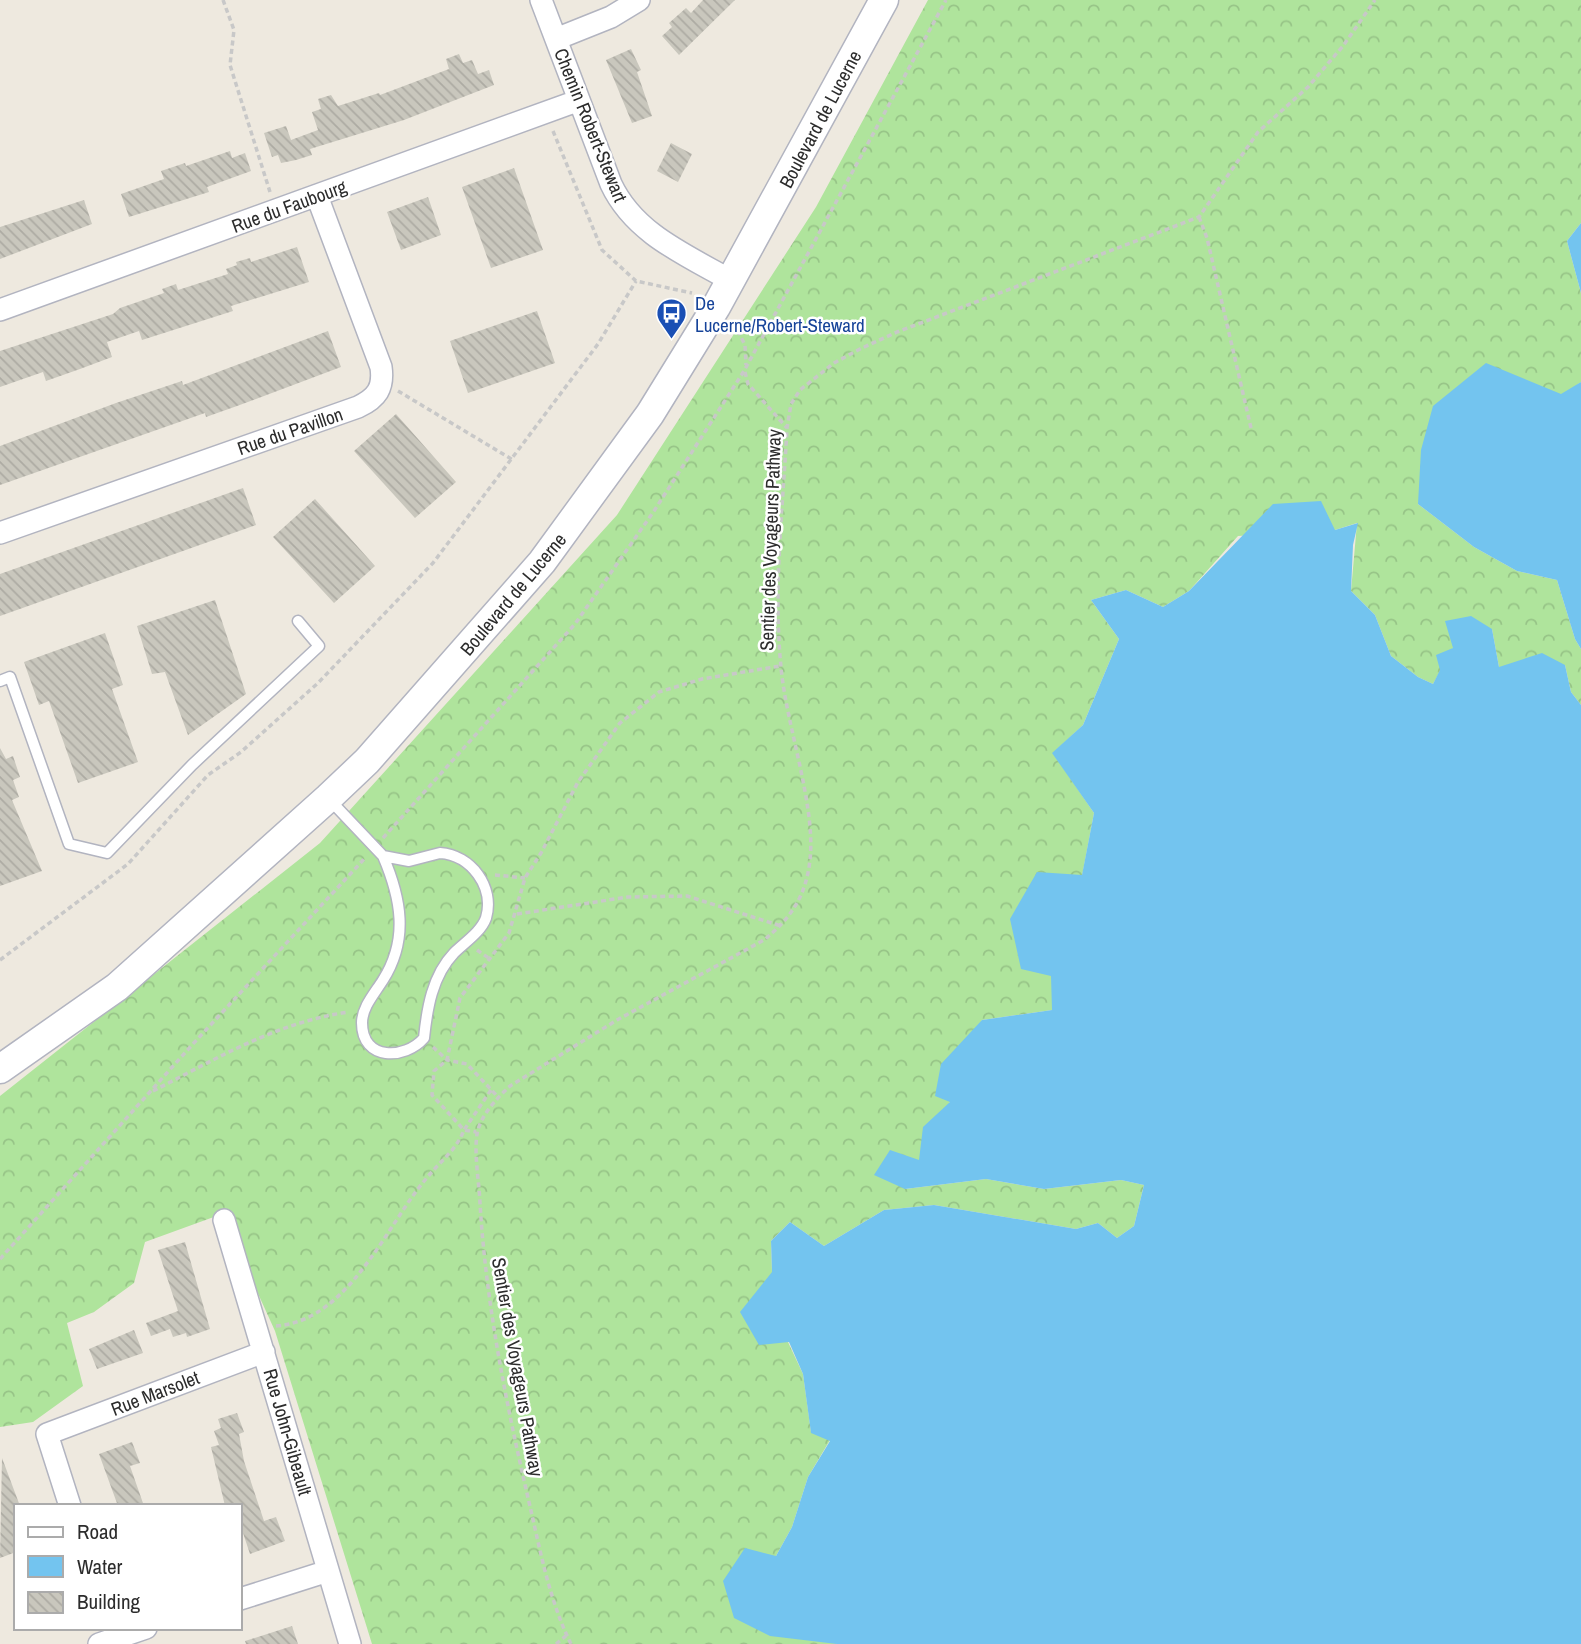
<svg xmlns="http://www.w3.org/2000/svg" width="1581" height="1644" font-family="'Archivo Narrow',sans-serif">
	<defs>
		<pattern id="forest-crowns" width="20" height="18" patternUnits="userSpaceOnUse" patternTransform="scale(1.75)"><rect width="20" height="18" fill="#afe49c"/><path d="M2 6a3 3 0 1 1 6 0M12 15a3 3 0 1 1 6 0" fill="none" stroke="#97c487"/></pattern>
		<pattern id="building-back-hatch" width="6" height="6" patternUnits="userSpaceOnUse" patternTransform="scale(1.75)"><rect width="6" height="6" fill="#c9c7bd"/><path d="M-1 5l2 2M0 0l6 6M5-1l2 2" fill="none" stroke="#adaba3"/></pattern>
	</defs>
	<rect width="100%" height="100%" fill="#eee9df"/>
	<path fill="url(#forest-crowns)" d="M928,0h653v223l-14,18 14,52v89l-163,122 56,43 43,24 40,9 18,59 6,10v56l-10,-13 -6,-27 -66,2 -7,-38 -39,19 -20,36 -15,-7 -27,-21 -16,-41 -24,-24 6,-68 -22,7 -97,6 -49,55 -26,16 -37,-17 -35,10 28,39 -36,86 -30,28 41,60 -12,63 -30,100v34l-70,10 -32,82 -45,87 81,-10 58,10 77,-9 23,5 -10,41 -17,12 -19,-15 -22,6 -142,-24 -50,5 -60,36 -34,-24 -19,19 1,31 16,70 15,32 8,58 19,8 -22,37 -16,50 -16,29 61,88h-465l-97,-313 -53,-117 -77,28 -11,41 -40,29 -27,11 16,63 -50,36 -33,5v-331l320,-253 297,-328 199,-308z"/>
	<path fill="#73c4ef" d="M1581,223v70l-14,-52z
		M1486,363l75,31 20,-12v267l-6,-10 -18,-59 -40,-9 -43,-24 -56,-43 3,-54 12,-44z
		M1321,501l14,29 23,-7 -5,22 -2,46 24,24 16,41 27,21 15,7 7,-14 -4,-15 17,-7 -8,-27 26,-5 21,13 7,38 43,-14 23,12 6,27 10,13v939h-744l-67,-8 -36,-18 -11,-37 22,-33 31,8 16,-29 16,-50 22,-36 -19,-8 -8,-59 -14,-32 -30,3 -19,-33 32,-40 -1,-31 19,-19 34,24 60,-36 50,-5 142,24 22,-6 19,15 17,-12 10,-41 -23,-5 -77,9 -58,-10 -81,10 -31,-14 16,-25 29,10 4,-33 27,-25 -15,-6 6,-32 41,-44 70,-10 -1,-34 -30,-7 -11,-50 27,-47 45,3 12,-62 -42,-60 31,-28 36,-86 -28,-39 35,-10 37,17 26,-16 84,-87z"/>
	<path fill="url(#building-back-hatch)" d="M703,0h32l-56,55 -17,-19 10,-9 -3,-4 17,-15 5,5z
		M631,49l10,21 -4,2 15,44 -20,7 -26,-63z
		M459,54l4,9 9,-3 6,14 11,-4 5,15 -90,35 -94,29 2,6 -16,5 -15,3 -3,-8 -6,2 -8,-24 22,-7 5,14 27,-10 -6,-18 9,-3 -3,-10 13,-4 7,11 41,-13 1,2 69,-26 -3,-10z
		M671,143l21,11 -14,28 -21,-11z
		M230,151l2,7 13,-5 6,18 -44,16 2,5 -80,25 -8,-23 43,-15 -3,-8 24,-8 1,3z
		M514,168l29,82 -52,18 -29,-81z
		M428,197l13,38 -40,15 -14,-38z
		M84,200l8,24 -92,35v-32z
		M297,247l12,35 -78,24 2,5 -91,29 -3,-9 -32,11 5,15 -32,12 -34,12 -3,-9 -43,15v-36l113,-37 7,-6 44,-15 -2,-4 14,-5 2,6 50,-16 -2,-5 11,-4 -1,-3 14,-4 1,4z
		M537,311l18,52 -87,30 -18,-52z
		M328,331l13,36 -104,39 -31,11 -1,-4 -205,72v-39l116,-43 66,-22 1,4z
		M396,414l60,68 -41,36 -61,-67z
		M243,488l13,37 -256,91v-42z
		M315,499l60,67 -41,37 -61,-66z
		M215,600l31,94 -58,41 -23,-63 -13,2 -15,-48z
		M105,633l18,52 -11,4 26,73 -60,21 -29,-82 -10,4 -15,-43z
		M0,748l6,11 7,-3 7,21 -7,3 6,17 -7,3 30,71 -42,15z
		M185,1242l25,87 -23,8 -1,-4 -13,4 -3,-8 -19,7 -5,-13 32,-12 -20,-61z
		M134,1330l9,23 -46,16 -8,-20z
		M237,1413l7,19 -5,2 5,27 20,60 12,-4 9,24 -35,13 -10,-30v-18h-15l-14,-59 8,-2 -5,-14 7,-3 -3,-9z
		M132,1442l8,21 -10,3 14,40h-26l-19,-52z
		M2,1458l18,48h-4v46l-16,6z
		M292,1626l6,18h-52l-1,-3z"/>
	<g fill="none" stroke-linecap="round" stroke-linejoin="round">
		<defs>
			<path id="lane" d="M0,681l10,-4 59,167 38,9 85,-88 127,-119 -21,-25
				M328,798l55,58
				M440,853c31,2 55,34 46,65 -5,14 -22,25 -32,35 -22,23 -27,56 -30,85 -19,22 -62,23 -62,-15 0,-16 13,-30 21,-43 26,-41 18,-82 0,-124l26,5z"/>
			<path id="street" d="M541,0l70,184c23,49 73,70 119,96
				M556,39l55,-22 28,-17
				M0,310l577,-209
				M0,533l358,-126c19,-9 26,-19 23,-40l-64,-171
				M224,1220l126,424
				M70,1506l-23,-72 217,-82
				M240,1599l88,-28
				M99,1644l47,-16"/>
			<path id="secondary" d="M0,1069l117,-82 211,-189 39,-37 175,-199 108,-148 66,-107 168,-307"/>
		</defs>
		<use href="#lane" stroke="#b2b4c0" stroke-width="13"/>
		<use href="#street" stroke="#b2b4c0" stroke-width="24"/>
		<use href="#secondary" stroke="#b2b4c0" stroke-width="31"/>
		<path stroke="#c8c8c8" stroke-width="3.5" stroke-dasharray="5 3.5" stroke-linecap="butt" d="M223,0l11,30 -4,35 40,127
			M553,131l49,119 34,31 56,12
			M1199,217l8,21 44,190
			M734,323l11,22 1,20
			M745,372l3,12 39,44
			M398,391l115,69
			M383,838l192,-214 79,-113 90,-140 202,-371
			M495,875l30,3
			M517,914l111,-17 59,-1 94,30
			M477,950l13,9
			M0,960l128,-96 80,-89 33,-23 77,-69 115,-120 165,-219 38,-63
			M433,1047l14,13 20,4 31,33
			M491,1090l-27,40 -32,-35 2,-24 13,-11 13,-62 49,-65 16,-55 16,-25 37,-71 42,-59 39,-31 43,-13 78,-13
			M153,1091c63,-32 124,-69 196,-79
			M0,1259l192,-214 174,-188
			M276,1326c72,-5 109,-98 149,-146 14,-18 31,-29 39,-50l12,2
			M556,1644l11,-9
			M571,1644c-22,-44 -31,-95 -42,-142 -23,-99 -43,-198 -49,-299 -1,-22 -6,-48 -3,-69 3,-18 20,-36 33,-48l107,-66 147,-80c27,-22 42,-44 46,-80 6,-55 -24,-135 -29,-193 -8,-79 2,-160 6,-239l4,-24 9,-14 34,-27 26,-14 37,-17 302,-115 59,-85 50,-45 35,-41 32,-46"/>
		<use href="#lane" stroke="#fff" stroke-width="10"/>
		<use href="#street" stroke="#fff" stroke-width="21"/>
		<use href="#secondary" stroke="#fff" stroke-width="28"/>
	</g>
	<defs>
		<symbol id="bus-pin" viewBox="-11 -11 22 30"><path d="M0 17L-7.5 6A9.5 9.5 0 1 1 7.5 6Z" fill="#1a4fb4" stroke="#fff"/><path d="M-5-6H5V4H4V6H2V4H-2V6H-4V4H-5ZM-3.5-4V0h7V-4ZM-3.5 1.2v1.5H-2V1.2ZM2 1.2v1.5H3.5V1.2Z" fill="#fff"/></symbol>
	</defs>
	<g fill-rule="evenodd">
		<use href="#bus-pin" x="654" y="296" width="35" height="47"/>
	</g>
	<g text-anchor="middle" dominant-baseline="central" stroke-width="5" stroke-linejoin="round" paint-order="stroke">
		<g font-size="19" fill="#2c2c2c" stroke="#fff">
			<text transform="translate(820 119) rotate(-62)">Boulevard de Lucerne</text>
			<text transform="translate(591 125) rotate(68)">Chemin Robert-Stewart</text>
			<text transform="translate(289 206) rotate(-20)">Rue du Faubourg</text>
			<text transform="translate(290 431) rotate(-19)">Rue du Pavillon</text>
			<text transform="translate(770 540) rotate(-88)">Sentier des Voyageurs Pathway</text>
			<text transform="translate(513 594) rotate(-50)">Boulevard de Lucerne</text>
			<text transform="translate(518 1367) rotate(80)">Sentier des Voyageurs Pathway</text>
			<text transform="translate(155 1393) rotate(-21)">Rue Marsolet</text>
			<text transform="translate(288 1432) rotate(74)">Rue John-Gibeault</text>
		</g>
		<g font-size="19" fill="#164399" stroke="#fff" text-anchor="start">
			<text x="695" y="303">De<tspan x="695" dy="22">Lucerne/Robert-Steward</tspan></text>
		</g>
	</g>
	<rect x="14" y="1504" width="228" height="126" fill="#ffffff" stroke="#ababab" stroke-width="2"/>
	<rect x="28" y="1527" width="35" height="10" fill="#ffffff" stroke="#ababab" stroke-width="2"/>
	<text x="77" y="1539" font-size="21" fill="#2c2c2c">Road</text>
	<rect x="28" y="1556" width="35" height="21" fill="#73c4ef" stroke="#ababab" stroke-width="2"/>
	<text x="77" y="1574" font-size="21" fill="#2c2c2c">Water</text>
	<rect x="28" y="1592" width="35" height="21" fill="url(#building-back-hatch)" stroke="#ababab" stroke-width="2"/>
	<text x="77" y="1609" font-size="21" fill="#2c2c2c">Building</text>
</svg>
